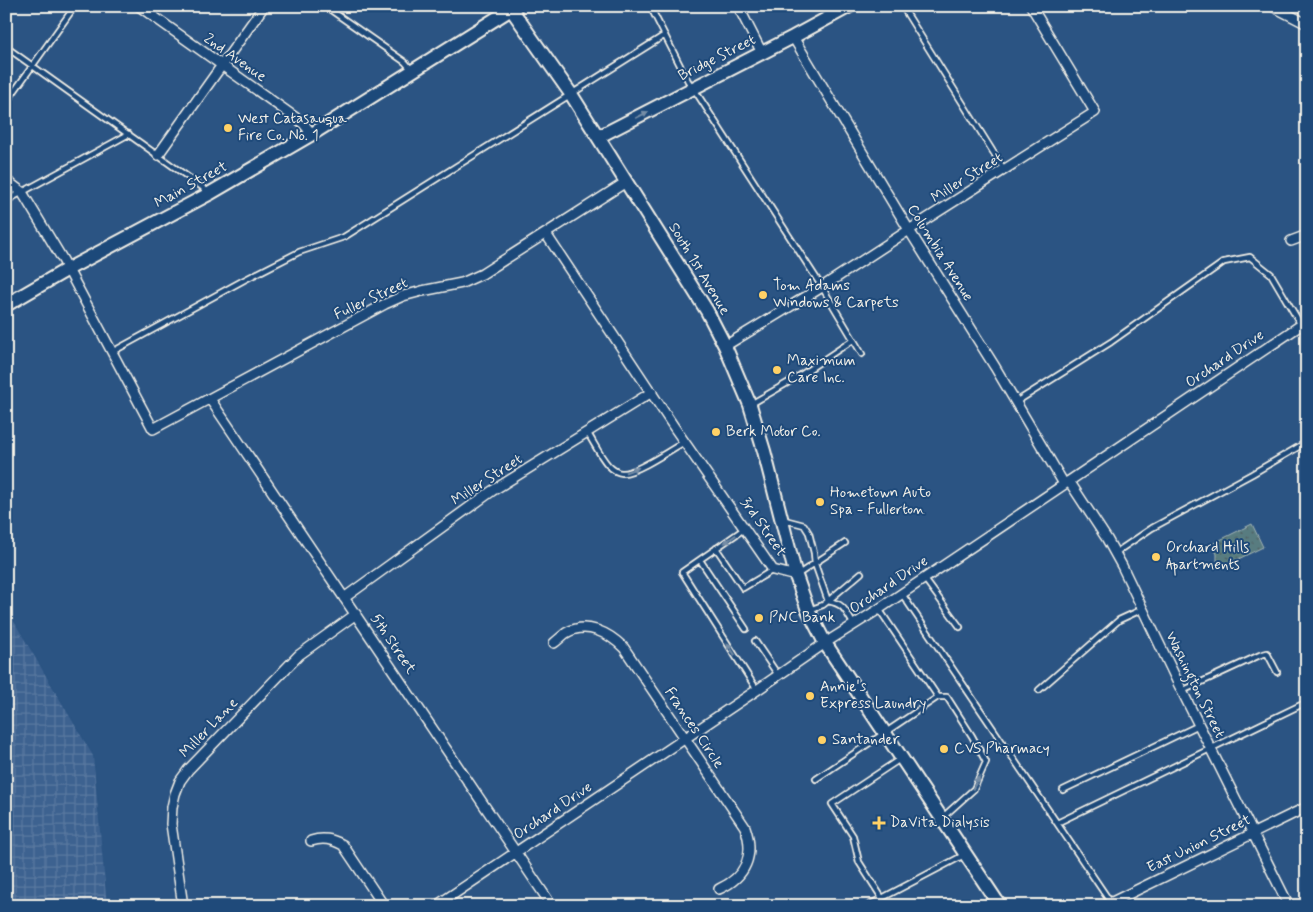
<svg xmlns="http://www.w3.org/2000/svg" width="1313" height="912" font-family="Mynerve,sans-serif">
	<defs>
		<pattern id="industrial-grid" width="8" height="8" patternUnits="userSpaceOnUse" patternTransform="scale(1.25)"><rect width="8" height="8" fill="#3d6290"/><path d="M0 4h8M4 0v8" fill="none" stroke="#5a79a0"/></pattern>
		<pattern id="grass-dots" width="8" height="8" patternUnits="userSpaceOnUse" patternTransform="scale(1.25)"><rect width="8" height="8" fill="#587b80"/><path d="M2 2h.1M6 6h.1" fill="none" stroke="#516466" stroke-width="1.8" stroke-linecap="round"/></pattern>
	</defs>
	<rect width="100%" height="100%" fill="#2b5483"/>
	<filter id="ink" filterUnits="userSpaceOnUse"><feTurbulence type="fractalNoise" baseFrequency=".02" numOctaves="2"/><feDisplacementMap in="SourceGraphic" scale="10" xChannelSelector="R" yChannelSelector="G"/><feConvolveMatrix kernelMatrix="1 2 1 2 8 2 1 2 1" color-interpolation-filters="sRGB"/></filter>
	<g filter="url(#ink)">
		<path fill="url(#industrial-grid)" d="M6,608l87,148 14,150h-101z"/>
		<path fill="url(#grass-dots)" stroke="#a6b6b4" d="M1252,524l11,23 -41,20 -2,-4 -3,-2v-7l-5,-10z"/>
		<g fill="none" stroke-linecap="round" stroke-linejoin="round">
			<defs>
				<path id="lane" d="M325,6l80,56 6,7
					M650,6l38,75 6,8 128,198 40,67
					M902,6l103,165
					M6,47l196,140 7,6
					M6,103l69,-97
					M6,201l123,-67
					M112,352l132,-72 55,-28 45,-15 321,-202
					M1016,402l95,-60 113,-80 26,-5 21,17 30,51
					M751,404l45,-26 57,-38
					M587,432c7,11 13,24 21,33 3,3 9,8 14,8 13,1 50,-24 62,-31
					M785,520l19,5 5,8 5,20 1,11 13,37 -5,4 -14,5
					M744,529l-62,43 75,118
					M716,548l27,40 30,-18
					M1115,553l37,-25 100,-54 55,-32
					M700,560l46,69
					M797,575l48,-32
					M924,578l36,49
					M902,594l209,309
					M828,601l33,-28
					M828,601c17,3 17,10 26,24
					M755,641l23,34
					M1039,690l80,-70 24,-11
					M1182,691l78,-36 7,-2 10,19
					M938,697h9l25,39 14,26 -12,27 -31,28
					M816,779l122,-82 -59,-88
					M1063,790l136,-65
					M1057,823l250,-121
					M882,898l-23,-36 -6,-26 -21,-32 68,-45
					M867,906l97,-51"/>
				<path id="street" d="M139,6l164,117 9,11
					M738,6l24,47
					M1272,6l35,18
					M793,37l116,193 86,137 69,117
					M158,155l106,-149
					M6,180l16,12 41,68 90,169 232,-125 18,-8 19,-5 40,-8 20,-9 144,-92
					M546,234l128,193 99,143 23,6
					M1291,241l16,-6
					M725,346l97,-59 87,-57 186,-118 -64,-106
					M210,399l342,507
					M1069,481l38,58 15,27 56,117 111,223
					M344,598l148,-107 160,-99
					M554,643c4,-3 8,-7 12,-10 21,-12 43,0 58,15l121,179c10,28 1,50 -26,62
					M311,841c12,-4 21,-2 32,4l41,61
					M183,906l-12,-82 1,-17 3,-13 5,-13 8,-11 111,-115 57,-41
					M436,906l321,-216 68,-47 54,-34 428,-288
					M1104,906l203,-99"/>
				<path id="secondary" d="M509,6l62,88 136,217 18,35 25,59 14,46 32,125 12,34 17,33 175,263
					M598,137l195,-100 57,-31
					M6,305l62,-36 141,-75 103,-60 204,-128"/>
			</defs>
			<use href="#lane" stroke="#f4f1e8" stroke-width="8"/>
			<use href="#street" stroke="#f4f1e8" stroke-width="12"/>
			<use href="#secondary" stroke="#f4f1e8" stroke-width="16"/>
			<use href="#lane" stroke="#1f4a7a" stroke-width="4.5"/>
			<use href="#street" stroke="#1f4a7a" stroke-width="9"/>
			<use href="#secondary" stroke="#1f4a7a" stroke-width="12"/>
		</g>
		<defs><path id="oneway-solid" d="M-6-.8H1V-3.2L6.5 0L1 3.2V.8H-6Z" transform="scale(1.25)"/></defs>
		<g fill="#748da6">
			<use href="#oneway-solid" transform="translate(642 115) rotate(-27)"/>
			<use href="#oneway-solid" transform="translate(632 470) rotate(-20)"/>
			<use href="#oneway-solid" transform="translate(730 539) rotate(145)"/>
			<use href="#oneway-solid" transform="translate(731 649) rotate(-123)"/>
			<use href="#oneway-solid" transform="translate(976 783) rotate(-62)"/>
		</g>
	</g>
	<g fill="#ffd166" stroke="#1f4a7a" stroke-width="2">
		<circle cx="228" cy="128" r="5"/>
		<circle cx="763" cy="295" r="5"/>
		<circle cx="777" cy="370" r="5"/>
		<circle cx="716" cy="432" r="5"/>
		<circle cx="820" cy="502" r="5"/>
		<circle cx="1156" cy="557" r="5"/>
		<circle cx="759" cy="618" r="5"/>
		<circle cx="810" cy="696" r="5"/>
		<circle cx="822" cy="740" r="5"/>
		<circle cx="944" cy="749" r="5"/>
		<path d="M876.5 815.5h5v5h5v5h-5v5h-5v-5h-5v-5h5z"/>
	</g>
	<g text-anchor="middle" dominant-baseline="central" stroke-width="4" stroke-linejoin="round" paint-order="stroke">
		<g font-size="15" fill="#f4f1e8" stroke="#1f4a7a">
			<text transform="translate(235 58) rotate(35)">2nd Avenue</text>
			<text transform="translate(717 58) rotate(-27)">Bridge Street</text>
			<text transform="translate(967 178) rotate(-32)">Miller Street</text>
			<text transform="translate(191 185) rotate(-29)">Main Street</text>
			<text transform="translate(940 253) rotate(58)">Columbia Avenue</text>
			<text transform="translate(699 269) rotate(59)">South 1st Avenue</text>
			<text transform="translate(371 299) rotate(-25)">Fuller Street</text>
			<text transform="translate(1225 359) rotate(-34)">Orchard Drive</text>
			<text transform="translate(487 480) rotate(-33)">Miller Street</text>
			<text transform="translate(763 527) rotate(55)">3rd Street</text>
			<text transform="translate(889 585) rotate(-34)">Orchard Drive</text>
			<text transform="translate(393 644) rotate(56)">5th Street</text>
			<text transform="translate(1195 685) rotate(64)">Washington Street</text>
			<text transform="translate(209 728) rotate(-46)">Miller Lane</text>
			<text transform="translate(694 728) rotate(56)">Frances Circle</text>
			<text transform="translate(553 811) rotate(-34)">Orchard Drive</text>
			<text transform="translate(1199 844) rotate(-26)">East Union Street</text>
		</g>
		<g font-size="15" fill="#f4f1e8" stroke="#1f4a7a" text-anchor="start">
			<text x="238" y="119">West Catasauqua<tspan x="238" dy="17">Fire Co. No. 1</tspan></text>
			<text x="773" y="286">Tom Adams<tspan x="773" dy="17">Windows &amp; Carpets</tspan></text>
			<text x="787" y="361">Maximum<tspan x="787" dy="17">Care Inc.</tspan></text>
			<text x="726" y="432">Berk Motor Co.</text>
			<text x="830" y="493">Hometown Auto<tspan x="830" dy="17">Spa - Fullerton</tspan></text>
			<text x="1166" y="548">Orchard Hills<tspan x="1166" dy="17">Apartments</tspan></text>
			<text x="769" y="618">PNC Bank</text>
			<text x="820" y="687">Annie's<tspan x="820" dy="17">Express Laundry</tspan></text>
			<text x="832" y="740">Santander</text>
			<text x="954" y="749">CVS Pharmacy</text>
			<text x="890" y="823">DaVita Dialysis</text>
		</g>
	</g>
	<rect width="1313" height="912" fill="none" stroke="#1f4a7a" stroke-width="25"/>
	<rect x="12" y="12" width="1288" height="887" fill="none" stroke="#f4f1e8" stroke-width="2" filter="url(#ink)"/>
</svg>
